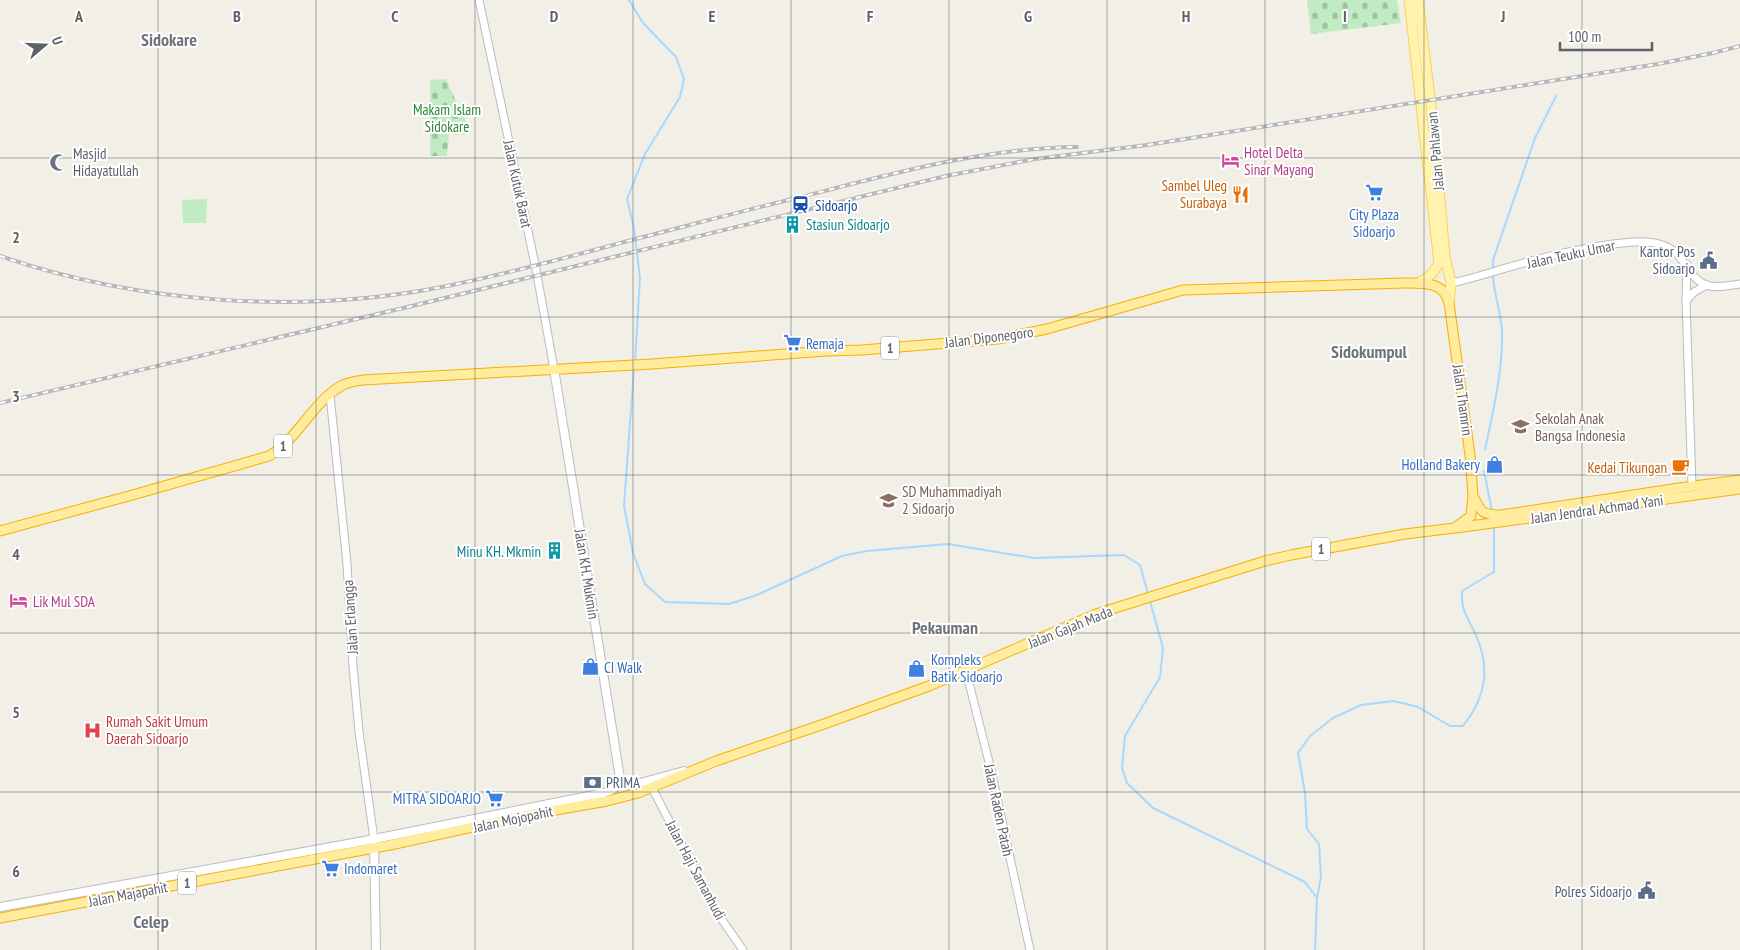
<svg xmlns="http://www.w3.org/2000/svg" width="1740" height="950" font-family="'PT Sans Narrow',sans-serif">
	<defs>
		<pattern id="cemetery-stones" width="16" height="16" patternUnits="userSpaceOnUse" patternTransform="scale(1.25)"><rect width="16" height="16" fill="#c1ebc2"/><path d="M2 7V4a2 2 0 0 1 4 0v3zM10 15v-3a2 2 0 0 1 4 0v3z" fill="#a0c2a1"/></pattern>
	</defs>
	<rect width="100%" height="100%" fill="#f1efe6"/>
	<path fill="url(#cemetery-stones)" d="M1307,0h90l4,23 -90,11z
		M446,79l12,27 7,2v27l-16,-1 -2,22h-17v-76z"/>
	<path fill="#c1ebc2" d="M207,199l-1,24h-23l-1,-23z"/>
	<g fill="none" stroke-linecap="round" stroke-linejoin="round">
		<path stroke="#a9d8ff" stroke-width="2" d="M629,0l14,23 33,34 8,22 -4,18 -35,57 -18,45 7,29 6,50 -5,84
			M1493,269v-9l42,-122 21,-42
			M634,369l-10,136 9,48 12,31 20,18 64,2 28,-9 85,-39 25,-5 81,-7 86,14 90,-3 16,10 8,29
			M1485,450c8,-39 18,-79 17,-119 -1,-20 -9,-38 -9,-58
			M1484,471l8,40
			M1150,601l13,47 -3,29 -35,59 -3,32 5,15 26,25 152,74 12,16 -2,52
			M1317,898l4,-21 -2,-33 -12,-15 -2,-37 -7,-39 12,-17 23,-18 28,-13 33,-4 24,6 32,19h13c24,-30 28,-60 11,-95 -8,-17 -13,-20 -12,-40l32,-19v-47"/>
		<defs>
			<path id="tertiary" d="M479,0l57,269 18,100
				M1451,283c16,-3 32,-8 48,-13 37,-11 75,-21 114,-26 12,-1 23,-3 34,-2 41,3 34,32 59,43 10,4 24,0 34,-1
				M1686,301l1,-37
				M330,395l17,169 6,102 6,66 15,107
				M1692,486l-6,-185 8,-9 13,-7
				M966,671l25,99 39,180
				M652,788l66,126 25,36"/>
			<path id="secondary" d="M554,369l66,409
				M620,778l5,6 8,1 51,-14
				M374,842l2,108
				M0,907l364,-66 240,-48c9,-3 14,-6 16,-15"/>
			<path id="primary" d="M1409,0l30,263 -7,11 -13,9
				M1418,0l15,122 12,134 6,27 -2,20"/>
			<path id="trunk" d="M1473,496c8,16 9,19 28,19l178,-27 61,-8
				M0,531l136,-37 133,-38c29,-17 43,-53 72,-70 7,-4 15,-5 22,-6l289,-16 174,-13 36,-1 136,-11 49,-10 136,-39 221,-7c18,0 40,-2 45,20l21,152 3,41 -2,20 -15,11
				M0,918l390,-73 143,-31 74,-13 31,-8 78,-32 108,-37 105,-38 167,-72 169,-53 26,-6 114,-21 58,-7 277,-38"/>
		</defs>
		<use href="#tertiary" stroke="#b9bcc1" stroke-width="9"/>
		<use href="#secondary" stroke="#babdc3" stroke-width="10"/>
		<use href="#primary" stroke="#fed152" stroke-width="11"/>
		<use href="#trunk" stroke="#f8af00" stroke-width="11"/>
		<use href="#tertiary" stroke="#fff" stroke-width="7"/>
		<use href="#secondary" stroke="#fff" stroke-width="8"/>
		<use href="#primary" stroke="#fff3ae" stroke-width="9"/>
		<use href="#trunk" stroke="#ffec9f" stroke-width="9"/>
		<defs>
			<path id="rail" d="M0,256c139,48 302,59 447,30 60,-12 118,-28 177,-44 59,-15 118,-31 177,-45 90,-23 182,-49 276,-50
				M0,403l416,-98 530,-129 89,-17 112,-14 511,-81 55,-11 27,-7"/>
		</defs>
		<use href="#rail" stroke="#b7b8b9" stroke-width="4"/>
		<use href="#rail" stroke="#fff" stroke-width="2" stroke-dasharray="5.5" stroke-linecap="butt"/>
	</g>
	<path fill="none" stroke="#5e6268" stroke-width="1" stroke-opacity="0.55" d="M158,0v950M316,0v950M475,0v950M633,0v950M791,0v950M949,0v950M1107,0v950M1265,0v950M1424,0v950M1582,0v950M0,158h1740M0,317h1740M0,475h1740M0,633h1740M0,792h1740"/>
	<defs>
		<symbol id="hotel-bare" viewBox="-9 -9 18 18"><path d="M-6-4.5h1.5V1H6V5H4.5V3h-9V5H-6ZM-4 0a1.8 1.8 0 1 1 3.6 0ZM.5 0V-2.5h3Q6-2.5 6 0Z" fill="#d1479c" stroke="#fff" stroke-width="2.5" paint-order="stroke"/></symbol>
		<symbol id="mosque-bare" viewBox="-9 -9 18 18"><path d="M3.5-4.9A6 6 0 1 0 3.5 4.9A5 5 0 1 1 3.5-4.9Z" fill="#6b7280" stroke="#fff" stroke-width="2.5" paint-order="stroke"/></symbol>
		<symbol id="supermarket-bare" viewBox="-9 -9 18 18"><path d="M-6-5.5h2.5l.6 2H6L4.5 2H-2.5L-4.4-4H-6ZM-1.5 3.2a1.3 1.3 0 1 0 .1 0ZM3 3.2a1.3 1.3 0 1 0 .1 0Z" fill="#3f7fe0" stroke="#fff" stroke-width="2.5" paint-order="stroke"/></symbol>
		<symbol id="restaurant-bare" viewBox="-9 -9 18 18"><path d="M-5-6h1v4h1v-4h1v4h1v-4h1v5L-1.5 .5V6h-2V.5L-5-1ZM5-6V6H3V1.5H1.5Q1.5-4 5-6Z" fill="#e8710a" stroke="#fff" stroke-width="2.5" paint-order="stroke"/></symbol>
		<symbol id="station-bare" viewBox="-9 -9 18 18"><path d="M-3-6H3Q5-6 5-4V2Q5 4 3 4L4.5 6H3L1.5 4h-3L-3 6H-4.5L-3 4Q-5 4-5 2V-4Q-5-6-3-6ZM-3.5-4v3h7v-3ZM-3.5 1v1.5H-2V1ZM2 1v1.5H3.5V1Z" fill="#1a4fb4" stroke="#fff" stroke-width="2.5" paint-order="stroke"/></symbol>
		<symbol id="building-bare" viewBox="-9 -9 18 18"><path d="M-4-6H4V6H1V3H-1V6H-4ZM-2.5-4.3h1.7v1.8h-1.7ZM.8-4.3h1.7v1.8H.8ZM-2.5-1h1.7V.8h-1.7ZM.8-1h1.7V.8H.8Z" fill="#0f9aa8" stroke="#fff" stroke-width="2.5" paint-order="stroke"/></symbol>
		<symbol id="civic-bare" viewBox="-9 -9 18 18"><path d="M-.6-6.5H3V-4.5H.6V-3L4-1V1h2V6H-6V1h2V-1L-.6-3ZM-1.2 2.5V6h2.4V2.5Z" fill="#5c6f8a" stroke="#fff" stroke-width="2.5" paint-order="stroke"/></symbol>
		<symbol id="school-bare" viewBox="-9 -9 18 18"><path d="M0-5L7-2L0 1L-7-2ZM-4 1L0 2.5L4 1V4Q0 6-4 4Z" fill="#8d6e63" stroke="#fff" stroke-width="2.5" paint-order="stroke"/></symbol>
		<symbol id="shop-bare" viewBox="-9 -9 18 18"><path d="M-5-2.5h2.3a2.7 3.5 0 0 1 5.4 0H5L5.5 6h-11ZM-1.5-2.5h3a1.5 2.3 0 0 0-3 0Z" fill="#3f7fe0" stroke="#fff" stroke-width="2.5" paint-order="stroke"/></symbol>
		<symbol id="cafe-bare" viewBox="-9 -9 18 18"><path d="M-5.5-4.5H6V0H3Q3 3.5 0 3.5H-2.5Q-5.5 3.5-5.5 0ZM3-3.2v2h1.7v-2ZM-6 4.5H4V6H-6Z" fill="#e8710a" stroke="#fff" stroke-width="2.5" paint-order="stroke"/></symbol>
		<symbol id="hospital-bare" viewBox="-9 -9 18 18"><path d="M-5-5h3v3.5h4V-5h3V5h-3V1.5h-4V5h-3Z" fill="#e0444e" stroke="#fff" stroke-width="2.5" paint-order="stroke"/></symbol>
		<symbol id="bank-bare" viewBox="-9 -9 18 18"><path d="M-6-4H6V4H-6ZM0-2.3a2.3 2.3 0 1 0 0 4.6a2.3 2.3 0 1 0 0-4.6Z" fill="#5c6f8a" stroke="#fff" stroke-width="2.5" paint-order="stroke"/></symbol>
	</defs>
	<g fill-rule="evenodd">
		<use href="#hotel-bare" x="1218" y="148" width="25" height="25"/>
		<use href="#mosque-bare" x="46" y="150" width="25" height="25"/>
		<use href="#supermarket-bare" x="1362" y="180" width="25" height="25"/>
		<use href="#restaurant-bare" x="1228" y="182" width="25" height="25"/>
		<use href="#station-bare" x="788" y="192" width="25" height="25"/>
		<use href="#building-bare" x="780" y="212" width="25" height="25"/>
		<use href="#civic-bare" x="1696" y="248" width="25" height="25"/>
		<use href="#supermarket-bare" x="780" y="330" width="25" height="25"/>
		<use href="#school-bare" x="1508" y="414" width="25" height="25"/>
		<use href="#shop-bare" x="1482" y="452" width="25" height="25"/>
		<use href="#cafe-bare" x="1668" y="454" width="25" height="25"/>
		<use href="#school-bare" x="876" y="488" width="25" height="25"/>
		<use href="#building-bare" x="542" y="538" width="25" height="25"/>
		<use href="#hotel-bare" x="6" y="588" width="25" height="25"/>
		<use href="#shop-bare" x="578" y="654" width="25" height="25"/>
		<use href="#shop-bare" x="904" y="656" width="25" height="25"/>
		<use href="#hospital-bare" x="80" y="718" width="25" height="25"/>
		<use href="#bank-bare" x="580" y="770" width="25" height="25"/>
		<use href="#supermarket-bare" x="482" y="786" width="25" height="25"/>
		<use href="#supermarket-bare" x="318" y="856" width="25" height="25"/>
		<use href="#civic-bare" x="1634" y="878" width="25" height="25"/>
	</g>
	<g text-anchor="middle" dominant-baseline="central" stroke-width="4" stroke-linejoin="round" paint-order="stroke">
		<g fill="#fff" stroke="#8e9195" stroke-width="1">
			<rect x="881" y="336.5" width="18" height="23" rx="4"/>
			<rect x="274" y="434.5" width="18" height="23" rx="4"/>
			<rect x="1312" y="537.5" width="18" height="23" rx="4"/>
			<rect x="178" y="871.5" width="18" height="23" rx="4"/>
		</g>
		<g font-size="14" font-weight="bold" fill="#5e6268">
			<text x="890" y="348">1</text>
			<text x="283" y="446">1</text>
			<text x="1321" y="549">1</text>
			<text x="187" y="883">1</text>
		</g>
		<g font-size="15" fill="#2d8733" stroke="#fff">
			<text x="447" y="109">Makam Islam<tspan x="447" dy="17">Sidokare</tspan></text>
		</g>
		<g font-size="15" fill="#5e6268" stroke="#fff">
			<text transform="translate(1435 151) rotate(-95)">Jalan Pahlawan</text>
			<text transform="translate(518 184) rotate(78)">Jalan Kutuk Barat</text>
			<text transform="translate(1571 254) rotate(-12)">Jalan Teuku Umar</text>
			<text transform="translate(989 337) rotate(-7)">Jalan Diponegoro</text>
			<text transform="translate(1463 400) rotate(82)">Jalan Thamrin</text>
			<text transform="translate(1597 509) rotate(-8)">Jalan Jendral Achmad Yani</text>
			<text transform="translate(587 574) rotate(81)">Jalan KH. Mukmin</text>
			<text transform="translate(350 617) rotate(-94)">Jalan Erlangga</text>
			<text transform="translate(1070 627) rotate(-22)">Jalan Gajah Mada</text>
			<text transform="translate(999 810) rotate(78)">Jalan Raden Patah</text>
			<text transform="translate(513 819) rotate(-12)">Jalan Mojopahit</text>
			<text transform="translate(696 870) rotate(62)">Jalan Haji Samanhudi</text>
			<text transform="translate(128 894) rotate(-11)">Jalan Majapahit</text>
		</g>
		<g font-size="15" fill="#b23c85" stroke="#fff" text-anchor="start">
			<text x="1244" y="152">Hotel Delta<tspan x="1244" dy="17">Sinar Mayang</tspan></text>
			<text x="33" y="601">Lik Mul SDA</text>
		</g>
		<g font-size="15" fill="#5b616d" stroke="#fff" text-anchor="start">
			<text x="73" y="153">Masjid<tspan x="73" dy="17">Hidayatullah</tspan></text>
		</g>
		<g font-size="15" fill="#c56008" stroke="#fff" text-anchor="end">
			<text x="1227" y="185">Sambel Uleg<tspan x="1227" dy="17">Surabaya</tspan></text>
			<text x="1667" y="467">Kedai Tikungan</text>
		</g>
		<g font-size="15" fill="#164399" stroke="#fff" text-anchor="start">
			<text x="815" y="205">Sidoarjo</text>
		</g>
		<g font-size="15" fill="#366cbe" stroke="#fff" text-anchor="start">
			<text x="1374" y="214" text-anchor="middle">City Plaza<tspan x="1374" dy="17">Sidoarjo</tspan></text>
			<text x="806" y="343">Remaja</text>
			<text x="1480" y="464" text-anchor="end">Holland Bakery</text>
			<text x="931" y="659">Kompleks<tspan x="931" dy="17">Batik Sidoarjo</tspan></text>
			<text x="604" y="667">CI Walk</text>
			<text x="481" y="798" text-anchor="end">MITRA SIDOARJO</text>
			<text x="344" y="868">Indomaret</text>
		</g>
		<g font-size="15" fill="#0d838f" stroke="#fff" text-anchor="start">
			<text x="806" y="224">Stasiun Sidoarjo</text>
			<text x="541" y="551" text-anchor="end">Minu KH. Mkmin</text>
		</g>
		<g font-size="15" fill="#4e5e75" stroke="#fff" text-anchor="end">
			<text x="1695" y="251">Kantor Pos<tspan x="1695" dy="17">Sidoarjo</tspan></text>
			<text x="606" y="782" text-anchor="start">PRIMA</text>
			<text x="1632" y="891">Polres Sidoarjo</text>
		</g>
		<g font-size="15" fill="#785e54" stroke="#fff" text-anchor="start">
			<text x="1535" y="418">Sekolah Anak<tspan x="1535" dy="17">Bangsa Indonesia</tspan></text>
			<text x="902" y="491">SD Muhammadiyah<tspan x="902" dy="17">2 Sidoarjo</tspan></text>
		</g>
		<g font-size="15" fill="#be3a42" stroke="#fff" text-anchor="start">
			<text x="106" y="721">Rumah Sakit Umum<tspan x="106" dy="17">Daerah Sidoarjo</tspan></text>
		</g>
		<g font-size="18" font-weight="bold" fill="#6e747a" stroke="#fff">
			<text x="169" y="39">Sidokare</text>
			<text x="1369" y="351">Sidokumpul</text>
			<text x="945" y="627">Pekauman</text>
			<text x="151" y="921">Celep</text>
		</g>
	</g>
	<g font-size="16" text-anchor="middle" font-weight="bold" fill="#5e6268" stroke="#fff" stroke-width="4" stroke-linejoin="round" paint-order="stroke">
		<text x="79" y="22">A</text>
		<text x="237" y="22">B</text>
		<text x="395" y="22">C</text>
		<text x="554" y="22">D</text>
		<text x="712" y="22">E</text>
		<text x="870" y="22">F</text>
		<text x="1028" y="22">G</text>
		<text x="1186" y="22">H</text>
		<text x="1345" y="22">I</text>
		<text x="1503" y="22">J</text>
		<text x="16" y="243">2</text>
		<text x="16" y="402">3</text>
		<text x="16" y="560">4</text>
		<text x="16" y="718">5</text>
		<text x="16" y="877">6</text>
	</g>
	<g transform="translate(45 45) rotate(71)" stroke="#ffffff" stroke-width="4" paint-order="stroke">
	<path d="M0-4L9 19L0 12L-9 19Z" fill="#5e6268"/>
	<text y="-8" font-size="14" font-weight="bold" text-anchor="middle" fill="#5e6268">U</text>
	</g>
	<path d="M1560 42v8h92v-8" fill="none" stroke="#5e6268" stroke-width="2.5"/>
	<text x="1568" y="42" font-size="15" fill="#5e6268" stroke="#ffffff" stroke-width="4" paint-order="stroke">100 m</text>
</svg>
